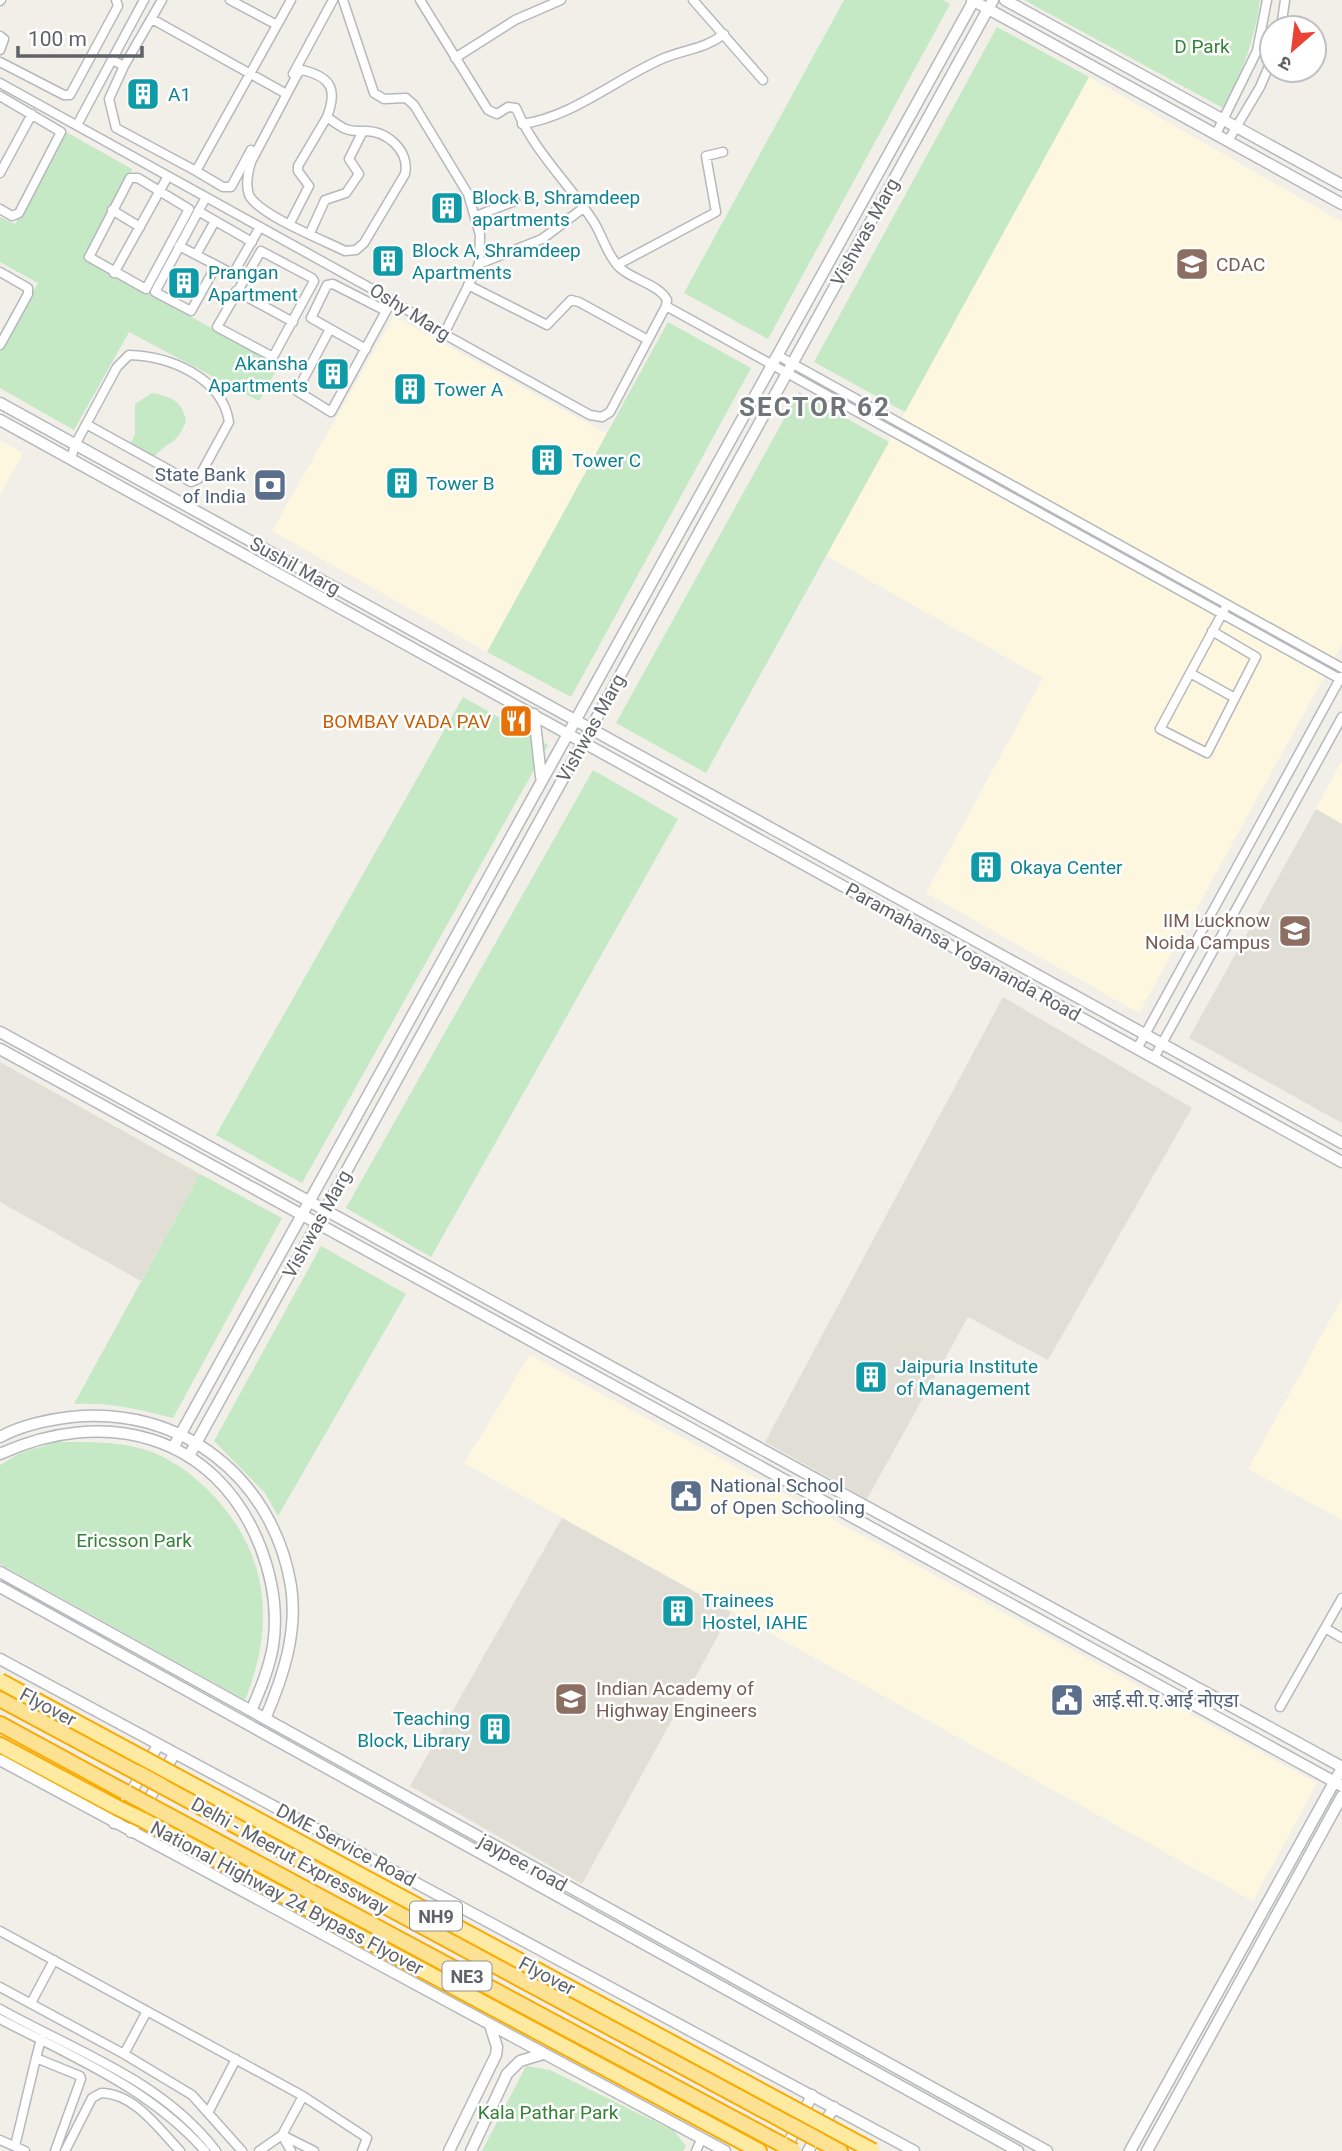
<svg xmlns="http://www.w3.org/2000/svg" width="1342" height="2151" font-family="Roboto,'Noto Sans Devanagari',sans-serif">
	<rect width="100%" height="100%" fill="#f1efe8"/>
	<path fill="#fef7e0" d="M1089,77l253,145v422l-203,369 -213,-120 117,-215 -217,-122z
		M394,316l213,118 -120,218 -215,-121z
		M0,440l23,13 -23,42z
		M1342,760v64l-26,-15z
		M1342,1298v222l-94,-51z
		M530,1355l787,428 -64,118 -789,-438z"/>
	<path fill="#e1ded6" d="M1316,809l26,15v299l-153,-85z
		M1003,997l189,111 -144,252 -80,-43 -101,182 -102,-57z
		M0,1062l200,112 -59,107 -141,-79z
		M562,1518l169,94 -149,272 -172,-98z"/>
	<path fill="#c5e8c5" d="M844,0h99l7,4 -182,335 -84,-46z
		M1024,0h236c-5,39 -18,74 -37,108z
		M997,27l92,50 -184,335 -91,-50z
		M66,132l66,37 -48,89 195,107 -20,36 -130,-69 -55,98 -74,-42v-37l38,-68 -38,-21v-45l15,7z
		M668,322l83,46 -180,329 -84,-45z
		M799,392l90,50 -183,331 -90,-50z
		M152,393c18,3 32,9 34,29 -11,25 -18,18 -33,36l-23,-13 5,-11v-30z
		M463,697l85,48 -246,438 -86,-48z
		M593,770l85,49 -247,438 -85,-49z
		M200,1174l82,44 -109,200c-34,-9 -64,-16 -99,-14z
		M321,1246l85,48 -128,222 -13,-23 -51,-52z
		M57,1442c29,0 58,-1 86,7 24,7 45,22 63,39 62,61 71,133 39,212l-245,-136v-99l20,-12z
		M526,2066l24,4 124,61 12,15 -3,5h-201z"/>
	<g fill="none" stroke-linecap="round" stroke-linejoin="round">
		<defs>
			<path id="minor" d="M230,0l47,25
				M343,0l31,93 10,6 22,-1 8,7 54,89 12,41 -1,29 63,-25 40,-30
				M420,0l68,110 9,4 11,-7 8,1c18,44 54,76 79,116 8,14 13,32 24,43 13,13 40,17 48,33l-1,6
				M693,0l70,80
				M0,1l1,-1
				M152,19l131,73
				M1281,28l4,-28
				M0,36l4,3 -4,11
				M455,58l60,-38 46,-20
				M112,60l12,6 -15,33 7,29 80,43 95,-171
				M0,62l64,33h6l48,-89 -2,-6
				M124,66l38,-66
				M302,70c31,7 35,21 25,47 6,4 13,10 19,12 7,3 11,2 17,2 24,-1 47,20 42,43l-41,69 -8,7 -11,1c-22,-11 -86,-36 -96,-56 -4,-11 -1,-23 2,-33l47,-89z
				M293,74l40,-74
				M0,83l392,217 52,34 146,81 12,2 8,-5 56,-106 674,373
				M0,96l61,36 -42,81 -7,3 -12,-7
				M522,124c51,-7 95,-46 142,-66 22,-9 41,-9 60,-24
				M77,125l67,-125
				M1216,134l41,-83 10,-51
				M1228,141l32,-54 12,-28
				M196,171l27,16h8l20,-37
				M0,173l32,-59
				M130,178h8l51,31 -43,80 -57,-32z
				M206,197l-51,95 36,19 25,-45
				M112,210l28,17
				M198,211l54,31
				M476,216l39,-15
				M290,223l19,-37 -11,-15v-5l29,-49
				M310,233l15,-33 21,-7 13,-19 -10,-15 14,-28
				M179,246l54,28 27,-47
				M261,251l51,27 2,3 -41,76 -56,-30z
				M196,255l19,-34
				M617,265l99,-53 -10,-56 17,-4
				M0,272l28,16v6l-28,51
				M114,273l54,-97
				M468,285l79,40 24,-25 8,2 69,38
				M236,291l57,31
				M330,329l-33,62 34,21 61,-112
				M444,334l35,-70
				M366,349l-55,-31 16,-33 6,-1 53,27
				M777,355l565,313
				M71,459l4,-14 42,-78 12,-12c40,1 93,22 100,67l-31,57 -7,3 -105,-58
				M1212,631l44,26 -49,96 -47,-24 56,-104 8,-15
				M1190,673l45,25
				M1137,1049l204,-372
				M1154,1058l188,-341
				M1325,1628l17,10
				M1280,1707l62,-109
				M0,1931l303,165 64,42 -5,13
				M0,1987l124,67 68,41 50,56
				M31,2003l23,-43
				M0,2009c75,42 162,71 216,142
				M0,2019c73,38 149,69 205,132
				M41,2039l-5,19 44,18 1,3 -26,72
				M124,2054l23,-43
				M209,2111l27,-52
				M282,2135l32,16
				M282,2135l9,16
				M0,2140l25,11
				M15,2146l21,-88
				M65,2151l27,-53 9,-5c33,0 58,36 79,58
				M259,2151l23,-16 21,-39
				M696,2151l6,-13"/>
			<path id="tertiary" d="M972,0l370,204
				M1005,0l337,185
				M0,403l1342,740
				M0,420l1342,742
				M534,714l7,63
				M0,1032l1342,735
				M0,1049l1342,737
				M0,1437c22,-12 46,-17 71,-20 109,-12 202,60 220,169 7,47 -8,91 -26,133
				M174,1446l800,-1446
				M0,1454c105,-48 216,-20 260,92 12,31 18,67 13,100 -4,23 -13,44 -22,65
				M189,1456l804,-1456
				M0,1572l1047,579
				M0,1587l1018,564
				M0,1659l914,492
				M0,1760l725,391
				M114,1823l44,-78
				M131,1832l43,-78
				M449,2151l47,-96 1,-8 -7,-22
				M471,2151l36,-77 13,-13 23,-7
				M785,2151l27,-56
				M808,2151l26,-44
				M1130,2151l212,-383
				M1147,2151l195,-355"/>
			<path id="trunk" d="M0,1745l116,62
				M143,1820l616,331"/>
			<path id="motorway" d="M0,1699l136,73
				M0,1724l127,69
				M162,1786l629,339
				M151,1806l632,339
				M819,2140l21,11"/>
		</defs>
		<use href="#minor" stroke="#b5b8bc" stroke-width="11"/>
		<use href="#tertiary" stroke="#b5b8bc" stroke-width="13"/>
		<use href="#trunk" stroke="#f9ab00" stroke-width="18"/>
		<use href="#motorway" stroke="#f9ab00" stroke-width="18"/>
		<use href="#minor" stroke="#fff" stroke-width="8"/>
		<use href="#tertiary" stroke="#fff" stroke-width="10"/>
		<use href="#trunk" stroke="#feeaa1" stroke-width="14"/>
		<use href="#motorway" stroke="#fde293" stroke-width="14"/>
		<defs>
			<path id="trunk-bridge" d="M0,1681l873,470
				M116,1807l27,13"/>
			<path id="motorway-bridge" d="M136,1772l26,14
				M127,1793l24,13
				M791,2125l28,15
				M783,2145l11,6"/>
		</defs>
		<use href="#trunk-bridge" stroke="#f9ab00" stroke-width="18" stroke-linecap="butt"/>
		<use href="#motorway-bridge" stroke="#f9ab00" stroke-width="18" stroke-linecap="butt"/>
		<use href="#trunk-bridge" stroke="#feeaa1" stroke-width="14"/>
		<use href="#motorway-bridge" stroke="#fde293" stroke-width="14"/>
	</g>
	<defs>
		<symbol id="building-square" viewBox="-11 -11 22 22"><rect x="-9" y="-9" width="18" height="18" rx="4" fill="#0f9aa8" stroke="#fff"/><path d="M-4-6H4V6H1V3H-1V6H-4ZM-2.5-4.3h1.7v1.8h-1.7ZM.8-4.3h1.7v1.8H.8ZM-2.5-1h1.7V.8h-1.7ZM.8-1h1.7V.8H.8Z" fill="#fff"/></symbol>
		<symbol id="university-square" viewBox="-11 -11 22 22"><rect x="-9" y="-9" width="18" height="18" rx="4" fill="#8d6e63" stroke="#fff"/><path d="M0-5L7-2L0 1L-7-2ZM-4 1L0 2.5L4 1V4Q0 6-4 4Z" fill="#fff"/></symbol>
		<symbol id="bank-square" viewBox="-11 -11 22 22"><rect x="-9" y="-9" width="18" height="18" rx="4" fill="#5c6f8a" stroke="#fff"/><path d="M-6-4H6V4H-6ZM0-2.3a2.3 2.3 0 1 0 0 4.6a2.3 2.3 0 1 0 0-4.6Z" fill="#fff"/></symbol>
		<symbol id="restaurant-square" viewBox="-11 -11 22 22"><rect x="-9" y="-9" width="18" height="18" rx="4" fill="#e8710a" stroke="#fff"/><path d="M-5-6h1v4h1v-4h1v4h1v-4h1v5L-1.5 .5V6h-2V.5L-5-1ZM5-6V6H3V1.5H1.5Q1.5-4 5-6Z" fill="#fff"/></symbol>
		<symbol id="civic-square" viewBox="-11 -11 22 22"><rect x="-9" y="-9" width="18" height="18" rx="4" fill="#5c6f8a" stroke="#fff"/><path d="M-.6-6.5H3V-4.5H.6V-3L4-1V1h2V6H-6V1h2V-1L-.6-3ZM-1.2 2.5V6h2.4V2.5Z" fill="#fff"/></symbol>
	</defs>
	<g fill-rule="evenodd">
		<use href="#building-square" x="124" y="75" width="38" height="38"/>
		<use href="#building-square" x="428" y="189" width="38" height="38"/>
		<use href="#building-square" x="369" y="242" width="38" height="38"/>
		<use href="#university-square" x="1173" y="245" width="38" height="38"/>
		<use href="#building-square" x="165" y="264" width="38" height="38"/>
		<use href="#building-square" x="314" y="355" width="38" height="38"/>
		<use href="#building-square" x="391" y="370" width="38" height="38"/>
		<use href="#building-square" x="528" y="441" width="38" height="38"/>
		<use href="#building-square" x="383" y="464" width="38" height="38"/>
		<use href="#bank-square" x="251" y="466" width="38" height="38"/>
		<use href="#restaurant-square" x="497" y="702" width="38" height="38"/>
		<use href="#building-square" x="967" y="848" width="38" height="38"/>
		<use href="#university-square" x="1276" y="912" width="38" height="38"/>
		<use href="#building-square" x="852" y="1358" width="38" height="38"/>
		<use href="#civic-square" x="667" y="1477" width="38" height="38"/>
		<use href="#building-square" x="659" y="1592" width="38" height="38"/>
		<use href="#university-square" x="552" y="1680" width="38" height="38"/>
		<use href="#civic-square" x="1048" y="1681" width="38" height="38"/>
		<use href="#building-square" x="476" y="1710" width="38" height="38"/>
	</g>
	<g text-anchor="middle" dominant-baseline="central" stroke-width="5" stroke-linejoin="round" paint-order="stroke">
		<g fill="#fff" stroke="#8f9295" stroke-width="2">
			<rect x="410" y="1901.5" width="52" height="29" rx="5"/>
			<rect x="442.5" y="1961.5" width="49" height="29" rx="5"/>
		</g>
		<g font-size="18" font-weight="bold" fill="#5f6368">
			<text x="436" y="1916">NH9</text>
			<text x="467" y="1976">NE3</text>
		</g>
		<g font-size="19" fill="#348238" stroke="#fff">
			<text x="1202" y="46">D Park</text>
			<text x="134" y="1540">Ericsson Park</text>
			<text x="548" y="2112">Kala Pathar Park</text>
		</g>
		<g font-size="19" fill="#0d838f" stroke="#fff" text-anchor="start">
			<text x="168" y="94">A1</text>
			<text x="472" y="197">Block B, Shramdeep<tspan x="472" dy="22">apartments</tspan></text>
			<text x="412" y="250">Block A, Shramdeep<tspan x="412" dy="22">Apartments</tspan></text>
			<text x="208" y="272">Prangan<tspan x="208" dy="22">Apartment</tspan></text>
			<text x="308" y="363" text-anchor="end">Akansha<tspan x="308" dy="22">Apartments</tspan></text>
			<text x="434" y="389">Tower A</text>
			<text x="572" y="460">Tower C</text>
			<text x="426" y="483">Tower B</text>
			<text x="1010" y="867">Okaya Center</text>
			<text x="896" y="1366">Jaipuria Institute<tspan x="896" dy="22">of Management</tspan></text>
			<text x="702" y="1600">Trainees<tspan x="702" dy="22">Hostel, IAHE</tspan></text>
			<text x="470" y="1718" text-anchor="end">Teaching<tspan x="470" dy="22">Block, Library</tspan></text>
		</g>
		<g font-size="19" fill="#5f6368" stroke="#fff">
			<text transform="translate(865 232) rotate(-61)">Vishwas Marg</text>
			<text transform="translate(410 312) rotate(32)">Oshy Marg</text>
			<text transform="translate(295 566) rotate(29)">Sushil Marg</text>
			<text transform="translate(591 728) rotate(-61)">Vishwas Marg</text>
			<text transform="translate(963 952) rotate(29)">Paramahansa Yogananda Road</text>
			<text transform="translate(317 1224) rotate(-61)">Vishwas Marg</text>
			<text transform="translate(48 1707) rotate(28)">Flyover</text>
			<text transform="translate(346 1845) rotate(28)">DME Service Road</text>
			<text transform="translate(290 1856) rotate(29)">Delhi - Meerut Expressway</text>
			<text transform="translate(523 1863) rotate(29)">jaypee road</text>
			<text transform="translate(287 1898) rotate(28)">National Highway 24 Bypass Flyover</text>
			<text transform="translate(547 1976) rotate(28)">Flyover</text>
		</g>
		<g font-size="19" fill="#785e54" stroke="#fff" text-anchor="start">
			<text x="1216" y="264">CDAC</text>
			<text x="1270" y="920" text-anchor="end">IIM Lucknow<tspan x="1270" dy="22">Noida Campus</tspan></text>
			<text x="596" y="1688">Indian Academy of<tspan x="596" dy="22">Highway Engineers</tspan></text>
		</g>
		<g font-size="19" fill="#4e5e75" stroke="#fff" text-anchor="start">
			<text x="246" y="474" text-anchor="end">State Bank<tspan x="246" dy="22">of India</tspan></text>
			<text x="710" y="1485">National School<tspan x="710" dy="22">of Open Schooling</tspan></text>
			<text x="1092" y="1700">आई.सी.ए.आई नोएडा</text>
		</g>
		<g font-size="19" fill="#c56008" stroke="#fff" text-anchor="end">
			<text x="491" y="721">BOMBAY VADA PAV</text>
		</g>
		<g font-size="26" font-weight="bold" letter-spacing="2" fill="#70757a" stroke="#fff">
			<text x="815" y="407">SECTOR 62</text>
		</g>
	</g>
	<g transform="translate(1293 49) rotate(208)"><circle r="33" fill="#ffffff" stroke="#bfc1c3" stroke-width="2"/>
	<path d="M0-5L12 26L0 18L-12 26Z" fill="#ea4335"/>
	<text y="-10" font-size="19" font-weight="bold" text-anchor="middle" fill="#5f6368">उ</text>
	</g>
	<path d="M18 46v10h124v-10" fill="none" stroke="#5f6368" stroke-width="3.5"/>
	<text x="28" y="46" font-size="21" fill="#5f6368" stroke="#ffffff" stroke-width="5" paint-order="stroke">100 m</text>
</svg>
